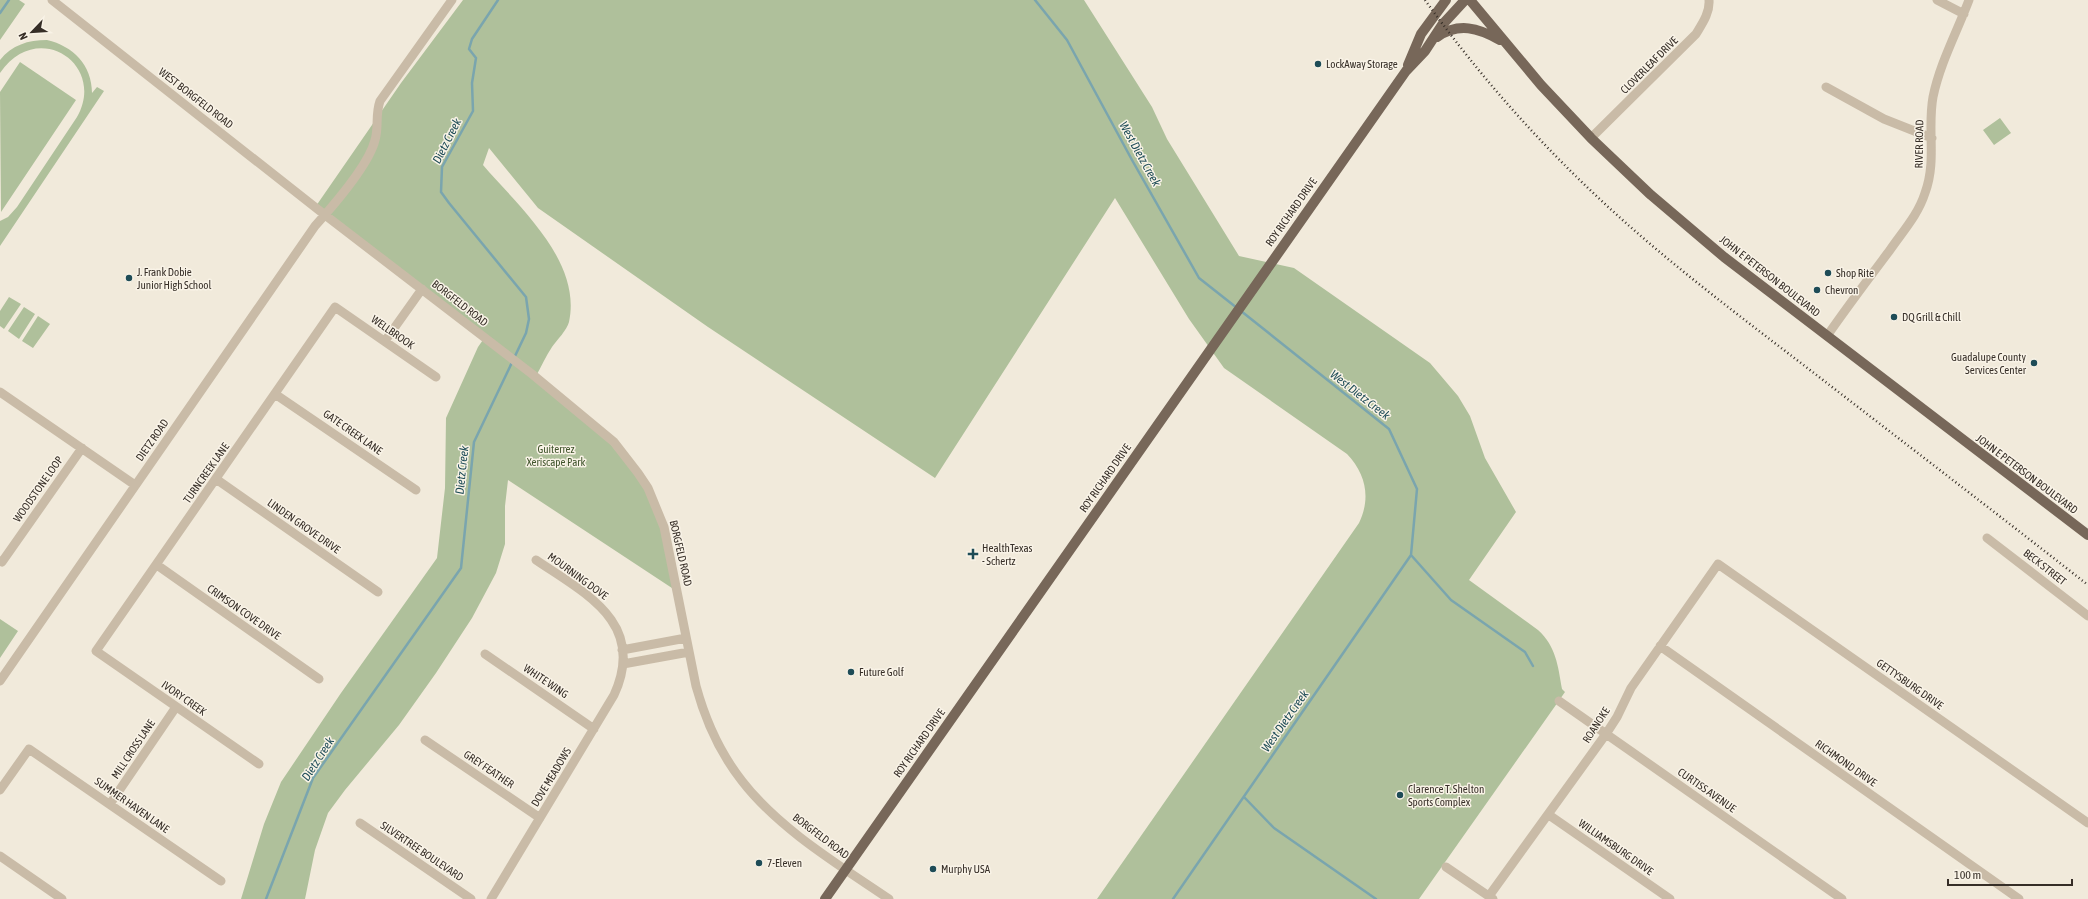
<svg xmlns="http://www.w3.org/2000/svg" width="2088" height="899" font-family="'Asap Condensed',sans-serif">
	<rect width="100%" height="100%" fill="#f1eadb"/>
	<path fill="#afc09b" d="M0,0h19l6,4 -25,36z
		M463,0h621l68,107 15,32 72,117 55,12 136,95 28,33 12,20 15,42 31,54 -47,68 69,50c18,16 20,36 24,59l3,3 -146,207h-322l262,-376c12,-25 7,-49 -12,-69l-123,-86 -35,-49 -74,-121 -180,280 -227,-151 -170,-119 -49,-60 -6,17c36,42 99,96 86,157 -2,8 -12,18 -17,25 -6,9 -11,20 -16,29l61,51 55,69 26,96 -170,-112 -3,26v38l-9,29 -24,45 -36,55 -37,52 -54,65 -17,23 -13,37 -10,49h-64l23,-75 17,-42 60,-89 96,-135 8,-70 1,-70 32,-71 7,-10 -169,-131 85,-123z
		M47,40c26,6 45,25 45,53l5,-6 7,4 -104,155v-25l8,-4 9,-10 60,-90c30,-53 -40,-99 -77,-44v-13c12,-15 28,-20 47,-20z
		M20,62l56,38 -75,112 -1,-120z
		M2000,118l11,15 -17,12 -11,-15z
		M9,297l12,7 -17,25 -4,-3v-15z
		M24,307l11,7 -16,25 -11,-8z
		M38,316l12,8 -17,24 -11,-7z
		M0,619l18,12 -18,27z"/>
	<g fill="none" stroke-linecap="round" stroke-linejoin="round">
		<path stroke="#7aa5ae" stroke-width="2.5" d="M1035,0l32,40 65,120 67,118 38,30
			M0,13l9,-13
			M1411,555l40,45 74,52 8,14
			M1244,797l30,31 102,71
			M266,899l47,-121 148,-210 13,-126 52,-109 3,-14 -3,-22 -77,-94 -8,-11 1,-25 31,-56 -1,-28 4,-25 -7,-9 3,-10 26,-39
			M1173,899l238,-344 6,-66 -28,-60 -148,-118"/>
		<path stroke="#c9bba7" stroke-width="9" d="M52,0l273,215 207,159 82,68 24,31 10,15 16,39 32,159c9,33 24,67 46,95 37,48 97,84 147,118
			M1937,0l27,14
			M1826,87l58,32 48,19
			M1591,138l105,-104c6,-10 14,-21 13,-34
			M1827,336c20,-29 42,-58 63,-86 13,-19 28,-35 35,-57 12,-32 2,-64 8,-96 7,-34 24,-65 36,-97
			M385,341l37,-52
			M0,392l135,93
			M275,394l141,96
			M216,479l162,113
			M1987,538l101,78
			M0,561l2,1 80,-114
			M157,565l162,114
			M1660,646l359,253
			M622,650l64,-12
			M485,654l109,75
			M623,664l66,-12
			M0,681l315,-455c18,-20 54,-61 60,-86 4,-13 0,-25 5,-39l72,-101
			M1559,701l283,198
			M425,740l115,78
			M259,764l-163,-113 239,-344 101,70
			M0,790l29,-41 192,132
			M110,804l66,-97
			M1549,815l121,84
			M360,823l111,76
			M0,856l62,43
			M1446,867l47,32
			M1489,896l117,-162 11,-17 14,-29 87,-124 370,259
			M491,899l123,-204c33,-72 -28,-101 -78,-135"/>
		<path stroke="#776759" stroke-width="10" d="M1470,0l71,85 50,53 60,57 73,62 364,278
			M1437,37c22,-15 41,-9 63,3
			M1408,65l13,-31 25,-34
			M825,899l581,-828 19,-20 17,-26 23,-25"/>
		<path stroke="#362e27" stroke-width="2.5" stroke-dasharray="1 3" stroke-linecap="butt" d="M1425,0c53,74 113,142 180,204 68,63 144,119 218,176 88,68 177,136 265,205"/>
	</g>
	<g fill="#1e4c57" stroke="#f9f3e7" stroke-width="1.5">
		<circle cx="1318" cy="64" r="4"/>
		<circle cx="1828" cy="273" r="4"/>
		<circle cx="129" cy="278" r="4"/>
		<circle cx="1817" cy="290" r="4"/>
		<circle cx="1894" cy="317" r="4"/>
		<circle cx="2034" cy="363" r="4"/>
		<path d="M971 548h4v4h4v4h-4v4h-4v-4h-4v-4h4z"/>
		<circle cx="851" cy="672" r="4"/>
		<circle cx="1400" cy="795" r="4"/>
		<circle cx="759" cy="863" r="4"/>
		<circle cx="933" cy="869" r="4"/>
	</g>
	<g text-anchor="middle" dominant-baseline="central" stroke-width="3" stroke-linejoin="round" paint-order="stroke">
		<g font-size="11" fill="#362e27" stroke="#f9f3e7" text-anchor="start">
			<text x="1326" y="64">LockAway Storage</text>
			<text x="137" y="272">J. Frank Dobie<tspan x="137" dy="13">Junior High School</tspan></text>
			<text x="1836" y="273">Shop Rite</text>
			<text x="1825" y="290">Chevron</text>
			<text x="1902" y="317">DQ Grill &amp; Chill</text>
			<text x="2026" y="357" text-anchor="end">Guadalupe County<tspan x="2026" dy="13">Services Center</tspan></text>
			<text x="982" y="548">HealthTexas<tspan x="982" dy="13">- Schertz</tspan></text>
			<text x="859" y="672">Future Golf</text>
			<text x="1408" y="789">Clarence T. Shelton<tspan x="1408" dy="13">Sports Complex</tspan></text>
			<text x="767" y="863">7-Eleven</text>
			<text x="941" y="869">Murphy USA</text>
		</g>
		<g font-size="11" fill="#362e27" stroke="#f9f3e7">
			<text transform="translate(1649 65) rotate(-45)">CLOVERLEAF DRIVE</text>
			<text transform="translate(196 98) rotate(38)">WEST BORGFELD ROAD</text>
			<text transform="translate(1919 144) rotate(-89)">RIVER ROAD</text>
			<text transform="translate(1291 212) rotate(-55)">ROY RICHARD DRIVE</text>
			<text transform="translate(1770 276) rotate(38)">JOHN E PETERSON BOULEVARD</text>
			<text transform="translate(460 303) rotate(38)">BORGFELD ROAD</text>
			<text transform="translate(393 332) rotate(35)">WELLBROOK</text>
			<text transform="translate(353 432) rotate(35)">GATE CREEK LANE</text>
			<text transform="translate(152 440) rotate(-55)">DIETZ ROAD</text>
			<text transform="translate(206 473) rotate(-55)">TURNCREEK LANE</text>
			<text transform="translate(2027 474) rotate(37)">JOHN E PETERSON BOULEVARD</text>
			<text transform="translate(1105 478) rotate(-55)">ROY RICHARD DRIVE</text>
			<text transform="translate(38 489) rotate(-55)">WOODSTONE LOOP</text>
			<text transform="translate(304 526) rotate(35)">LINDEN GROVE DRIVE</text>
			<text transform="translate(681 553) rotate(77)">BORGFELD ROAD</text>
			<text transform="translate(2045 567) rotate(38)">BECK STREET</text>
			<text transform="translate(578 576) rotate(36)">MOURNING DOVE</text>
			<text transform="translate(244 612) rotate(35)">CRIMSON COVE DRIVE</text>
			<text transform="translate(546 681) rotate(34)">WHITE WING</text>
			<text transform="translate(1910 684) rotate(35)">GETTYSBURG DRIVE</text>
			<text transform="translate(184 698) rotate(35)">IVORY CREEK</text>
			<text transform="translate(1596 725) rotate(-57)">ROANOKE</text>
			<text transform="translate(919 743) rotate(-55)">ROY RICHARD DRIVE</text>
			<text transform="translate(133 749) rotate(-56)">MILL CROSS LANE</text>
			<text transform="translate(1846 763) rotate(35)">RICHMOND DRIVE</text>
			<text transform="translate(489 769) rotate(34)">GREY FEATHER</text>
			<text transform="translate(551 777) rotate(-59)">DOVE MEADOWS</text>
			<text transform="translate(1707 790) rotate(35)">CURTISS AVENUE</text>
			<text transform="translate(132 805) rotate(35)">SUMMER HAVEN LANE</text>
			<text transform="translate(821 836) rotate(37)">BORGFELD ROAD</text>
			<text transform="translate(1616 847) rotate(35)">WILLIAMSBURG DRIVE</text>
			<text transform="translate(422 851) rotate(34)">SILVERTREE BOULEVARD</text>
		</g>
		<g font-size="11" fill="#40542c" stroke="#f9f3e7">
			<text x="556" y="449">Guiterrez<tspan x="556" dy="13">Xeriscape Park</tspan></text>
		</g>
		<g font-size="12" font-style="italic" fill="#1e4c57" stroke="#f9f3e7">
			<text transform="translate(447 141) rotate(-63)">Dietz Creek</text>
			<text transform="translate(1140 154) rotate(61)">West Dietz Creek</text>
			<text transform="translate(1360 395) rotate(38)">West Dietz Creek</text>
			<text transform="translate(462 470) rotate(-84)">Dietz Creek</text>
			<text transform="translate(1285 721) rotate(-55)">West Dietz Creek</text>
			<text transform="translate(318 759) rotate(-57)">Dietz Creek</text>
		</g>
	</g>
	<g transform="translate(32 32) rotate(245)" stroke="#f9f3e7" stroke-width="3" paint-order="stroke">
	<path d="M0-3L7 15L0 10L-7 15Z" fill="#362e27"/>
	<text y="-6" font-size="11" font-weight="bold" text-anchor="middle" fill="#362e27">N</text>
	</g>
	<path d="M1948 879v6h124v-6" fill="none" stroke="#362e27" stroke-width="2"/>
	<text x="1954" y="879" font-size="12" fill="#362e27" stroke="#f9f3e7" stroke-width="3" paint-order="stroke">100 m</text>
</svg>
